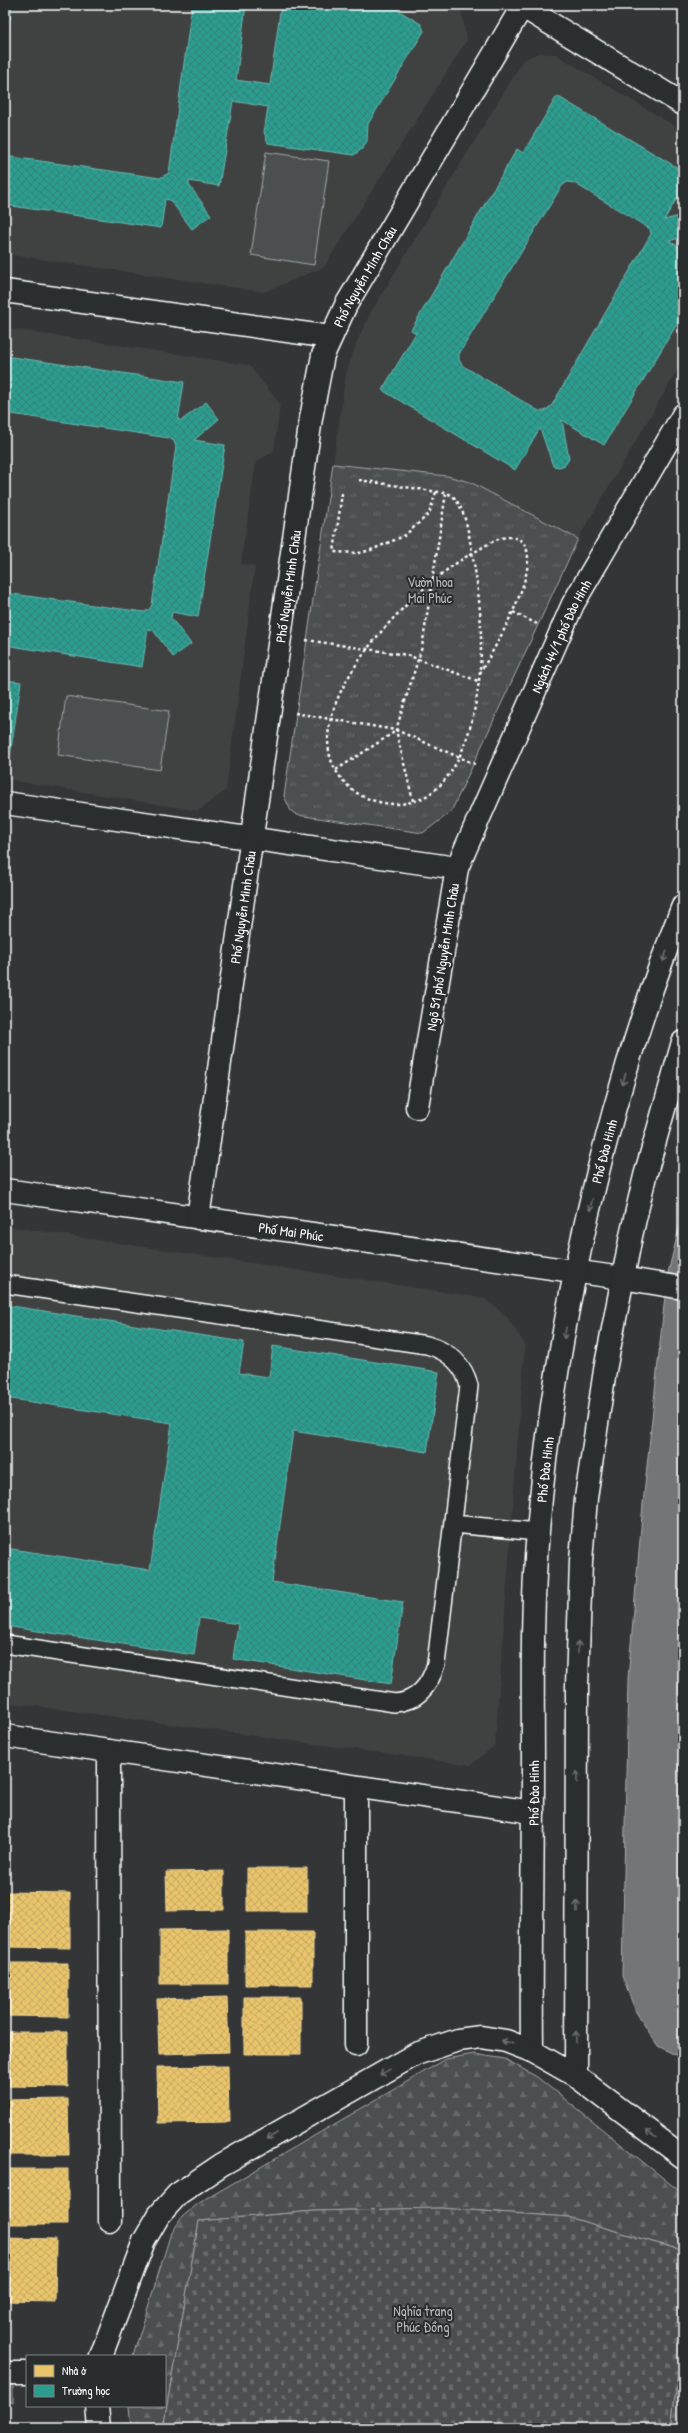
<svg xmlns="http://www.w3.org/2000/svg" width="688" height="2433" font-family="'Patrick Hand',sans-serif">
	<defs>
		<pattern id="grass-dots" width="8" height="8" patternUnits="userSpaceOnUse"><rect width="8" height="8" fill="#4c4f50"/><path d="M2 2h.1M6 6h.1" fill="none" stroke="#67696a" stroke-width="1.8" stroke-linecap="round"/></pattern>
		<pattern id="forest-firs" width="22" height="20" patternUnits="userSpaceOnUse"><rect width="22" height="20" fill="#4c4f50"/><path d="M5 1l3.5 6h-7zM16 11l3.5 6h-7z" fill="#67696a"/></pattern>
		<pattern id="cemetery-stones" width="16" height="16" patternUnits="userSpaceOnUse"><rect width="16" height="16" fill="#4c4f50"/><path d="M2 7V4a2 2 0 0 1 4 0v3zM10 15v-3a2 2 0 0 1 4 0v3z" fill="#67696a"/></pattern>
		<pattern id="park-tufts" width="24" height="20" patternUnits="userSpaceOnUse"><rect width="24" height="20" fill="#4c4f50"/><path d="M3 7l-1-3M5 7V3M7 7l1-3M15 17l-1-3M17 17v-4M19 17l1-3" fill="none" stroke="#67696a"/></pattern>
		<pattern id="homes-cross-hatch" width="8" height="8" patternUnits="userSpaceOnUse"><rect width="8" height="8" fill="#e9c46a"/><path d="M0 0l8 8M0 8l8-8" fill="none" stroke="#c2a662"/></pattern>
		<pattern id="schools-cross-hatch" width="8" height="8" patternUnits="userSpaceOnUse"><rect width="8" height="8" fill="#2a9d8f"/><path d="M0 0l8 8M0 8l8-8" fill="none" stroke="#368178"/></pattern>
	</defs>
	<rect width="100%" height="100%" fill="#333536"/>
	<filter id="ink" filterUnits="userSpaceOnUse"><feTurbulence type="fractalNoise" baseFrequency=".025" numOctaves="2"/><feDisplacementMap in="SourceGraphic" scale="8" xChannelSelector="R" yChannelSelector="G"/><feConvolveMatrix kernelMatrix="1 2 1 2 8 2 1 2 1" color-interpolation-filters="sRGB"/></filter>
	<g filter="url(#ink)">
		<path fill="#404243" d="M5,5h455l7,35 -143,227 -60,25 -259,-38z
			M539,53l16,1 128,77v230l-105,178 -108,-57 -23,-6 -114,-12 13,-90 11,-33 14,-29 153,-253z
			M5,328l244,37 31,39 -6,47 -18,11 -14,93 -1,9 14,2 -29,224 -28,21 -193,-32z
			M5,1226l479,72 22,18 19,28 -30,401 -24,20 -466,-63z"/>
		<path fill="url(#grass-dots)" stroke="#a6a7a8" d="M5,2385h8v17h-8z"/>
		<path fill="url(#forest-firs)" stroke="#a6a7a8" d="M474,2054l31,5 32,18 146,117v57l-115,-34 -128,-9 -126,3 -115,10 -36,207h-32l-2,-22h36v-50h-32l37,-120 12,-19 17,-14 247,-144z
			M683,2334v94h-12z"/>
		<path fill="url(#cemetery-stones)" stroke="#a6a7a8" d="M440,2208l128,9 115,34v83l-12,94h-508l36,-207 115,-10z"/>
		<path fill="url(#park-tufts)" stroke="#a6a7a8" d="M333,464l114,12 23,6 108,57 -127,273 -28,21 -126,-18 -6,-4 -7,-15z"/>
		<path fill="#4c4f50" stroke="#a6a7a8" d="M266,152l63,9 -15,104 -63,-10z
			M66,696l103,15 -9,59 -102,-15z"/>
		<path fill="#737576" stroke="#abacad" d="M683,1212v847l-25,-13 -22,-34 -14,-36 6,-297 15,-175 24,-227z"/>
		<path fill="url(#homes-cross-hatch)" stroke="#f0d697" d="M247,1868h60v43h-60z
			M224,1871v39l-57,1 -1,-39z
			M5,1892l65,1v55l-65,-1z
			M228,1929v55h-68v-54z
			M245,1932h68v53h-68z
			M5,1963h63v54l-63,-1z
			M227,1997l2,55 -70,2 -2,-55z
			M244,1997h57v57h-57z
			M5,2032h63v55l-63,-1z
			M228,2066l1,56 -71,1 -1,-56z
			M68,2099l1,56h-64v-55z
			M5,2169h63v55h-63z
			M5,2238l51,1 -1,63 -50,-1z"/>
		<path fill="url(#schools-cross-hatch)" stroke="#6abab1" fill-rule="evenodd" d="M5,5h7l-7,49z
			M192,5h54l-10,75 34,5 11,-80h108l32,19 3,7 -56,93 -1,17 -5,8 -8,6 -86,-12 -4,-11 4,-25 -35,-6 -14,85 -30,-5v4l22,30 -19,14 -22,-29 -5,-1 -4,29 -156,-23v-49l155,22 9,-5z
			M557,96l126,75v17l-19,32 19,-5v22l-14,4 14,8v65l-79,131 -42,-25 7,39 -4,6 -6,2 -6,-1 -13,-38 -25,42 -133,-80 34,-57 -5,-3 106,-181 6,4zM567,182l7,1 76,46 1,5 -99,171 -7,6h-6l-76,-45 -4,-6v-6l102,-167z
			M5,356l179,26 -6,38h4l24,-18 13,17 -25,21 31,5 -27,172 -26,-5 -1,6 20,26 -18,13 -20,-27 -5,-1 -6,38 -137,-22v-52l139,19 5,-2 3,-5 24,-158 -2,-6 -5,-3 -164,-25z
			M5,680l16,2 -11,74 -5,-1z
			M5,1305l239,37 -5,31 30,4 4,-31 166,26 -12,80 -134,-21 -21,151 131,20 -12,82 -158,-25 5,-35 -39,-6 -5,37 -189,-29v-78l145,22 22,-147 -167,-25z"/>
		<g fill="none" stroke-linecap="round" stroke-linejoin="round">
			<defs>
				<path id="lane" d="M5,1284l422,61c21,6 37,19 42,41l-33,278c-6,21 -18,37 -41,39l-390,-59
					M453,1524l85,8"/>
				<g id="street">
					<path d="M520,5l163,99"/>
					<path d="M5,291l325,46"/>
					<path d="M5,803l452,65 -40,239"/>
					<path id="s1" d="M457,868l116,-264 110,-189"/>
					<path d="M622,1278l61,10"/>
					<path d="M5,1736l528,76"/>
					<path d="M109,1751l1,470"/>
					<path d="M356,1787v258"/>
				</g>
				<g id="secondary">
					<path id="s2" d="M5,1190l617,88"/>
					<path id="s3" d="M198,1218l113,-800 12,-63 23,-50 177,-300"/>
					<path id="s4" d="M532,2051c-1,-93 1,-187 1,-280 0,-80 -2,-161 5,-240 17,-206 68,-433 145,-625"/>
					<path d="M576,2076l1,-390 4,-125 5,-63 19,-128 26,-134 14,-60 38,-134"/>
					<path d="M5,2373h22"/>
				</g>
				<path id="primary" d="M101,2356l43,-115 15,-26 19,-21 43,-29 195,-111 42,-14 23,-3 25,4 26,10 44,25 107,81
					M97,2406l2,22"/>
			</defs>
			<use href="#lane" stroke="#fff" stroke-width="20"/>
			<use href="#street" stroke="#fff" stroke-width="25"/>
			<use href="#secondary" stroke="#fff" stroke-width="25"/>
			<use href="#primary" stroke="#fff" stroke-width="25"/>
			<path stroke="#fff" stroke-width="2.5" stroke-dasharray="3 3" stroke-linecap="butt" d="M359,480l86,13c4,1 8,2 11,7 10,13 13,36 16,52 5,28 9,57 9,86 1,59 -16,183 -102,164 -21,-5 -35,-16 -45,-35 -34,-70 87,-188 144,-217 10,-6 22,-14 34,-13 46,8 -21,117 -32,136
				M342,493l-8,59 25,1 12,-3 33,-14 25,-22 7,-22
				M513,612l24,12
				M306,640l101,15 71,26
				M295,713l101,17 79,34
				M336,770l60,-39
				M413,801l-17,-71 26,-83 24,-154"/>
			<use href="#lane" stroke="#2a2d2e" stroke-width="17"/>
			<use href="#street" stroke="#2a2d2e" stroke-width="22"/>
			<use href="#secondary" stroke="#2a2d2e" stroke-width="22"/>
			<use href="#primary" stroke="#2a2d2e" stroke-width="22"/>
		</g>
		<defs><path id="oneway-shaft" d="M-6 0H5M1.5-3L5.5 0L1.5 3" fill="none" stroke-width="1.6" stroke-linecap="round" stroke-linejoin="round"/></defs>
		<g stroke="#6a6c6d">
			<use href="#oneway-shaft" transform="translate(665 956) rotate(110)"/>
			<use href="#oneway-shaft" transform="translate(624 1079) rotate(106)"/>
			<use href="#oneway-shaft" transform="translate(591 1205) rotate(103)"/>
			<use href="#oneway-shaft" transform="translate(565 1333) rotate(100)"/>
			<use href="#oneway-shaft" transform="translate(578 1647) rotate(-89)"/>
			<use href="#oneway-shaft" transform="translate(577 1777) rotate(-90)"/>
			<use href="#oneway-shaft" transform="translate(577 1907) rotate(-90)"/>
			<use href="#oneway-shaft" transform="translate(576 2037) rotate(-90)"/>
			<use href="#oneway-shaft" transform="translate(507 2042) rotate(-164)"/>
			<use href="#oneway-shaft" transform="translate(385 2072) rotate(151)"/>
			<use href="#oneway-shaft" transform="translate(651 2134) rotate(-144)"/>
			<use href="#oneway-shaft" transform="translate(272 2136) rotate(150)"/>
		</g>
	</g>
	<g text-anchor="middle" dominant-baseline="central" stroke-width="4" stroke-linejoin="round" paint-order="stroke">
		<g font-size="14" fill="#fff" stroke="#2a2d2e">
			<text stroke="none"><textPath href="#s3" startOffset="961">Phố Nguyễn Minh Châu</textPath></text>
			<text stroke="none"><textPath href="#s3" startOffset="638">Phố Nguyễn Minh Châu</textPath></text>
			<text stroke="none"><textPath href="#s1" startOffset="254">Ngách 44/1 phố Đào Hinh</textPath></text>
			<text stroke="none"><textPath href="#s3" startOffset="314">Phố Nguyễn Minh Châu</textPath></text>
			<text transform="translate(442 957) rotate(-81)">Ngõ 51 phố Nguyễn Minh Châu</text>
			<text stroke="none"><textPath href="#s4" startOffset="906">Phố Đào Hinh</textPath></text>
			<text stroke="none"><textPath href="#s2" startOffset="289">Phố Mai Phúc</textPath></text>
			<text stroke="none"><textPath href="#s4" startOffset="582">Phố Đào Hinh</textPath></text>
			<text stroke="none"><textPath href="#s4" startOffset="258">Phố Đào Hinh</textPath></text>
		</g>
		<g font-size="14" fill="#b7b9b9" stroke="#2a2d2e">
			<text x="430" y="581">Vườn hoa<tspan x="430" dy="16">Mai Phúc</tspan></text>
			<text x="423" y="2310">Nghĩa trang<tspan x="423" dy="16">Phúc Đồng</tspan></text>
		</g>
	</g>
	<rect width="688" height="2433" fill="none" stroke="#2a2d2e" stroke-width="20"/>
	<rect x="10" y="10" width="668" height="2413" fill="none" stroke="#fff" stroke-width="1.5" filter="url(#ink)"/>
	<rect x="26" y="2355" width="140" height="52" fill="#2a2d2e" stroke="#7f8182"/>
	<rect x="34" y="2365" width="20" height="12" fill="#e9c46a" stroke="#7f8182"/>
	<text x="62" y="2375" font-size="12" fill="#ffffff">Nhà ở</text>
	<rect x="34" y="2385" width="20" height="12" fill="#2a9d8f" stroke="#7f8182"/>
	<text x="62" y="2395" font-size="12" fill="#ffffff">Trường học</text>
</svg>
